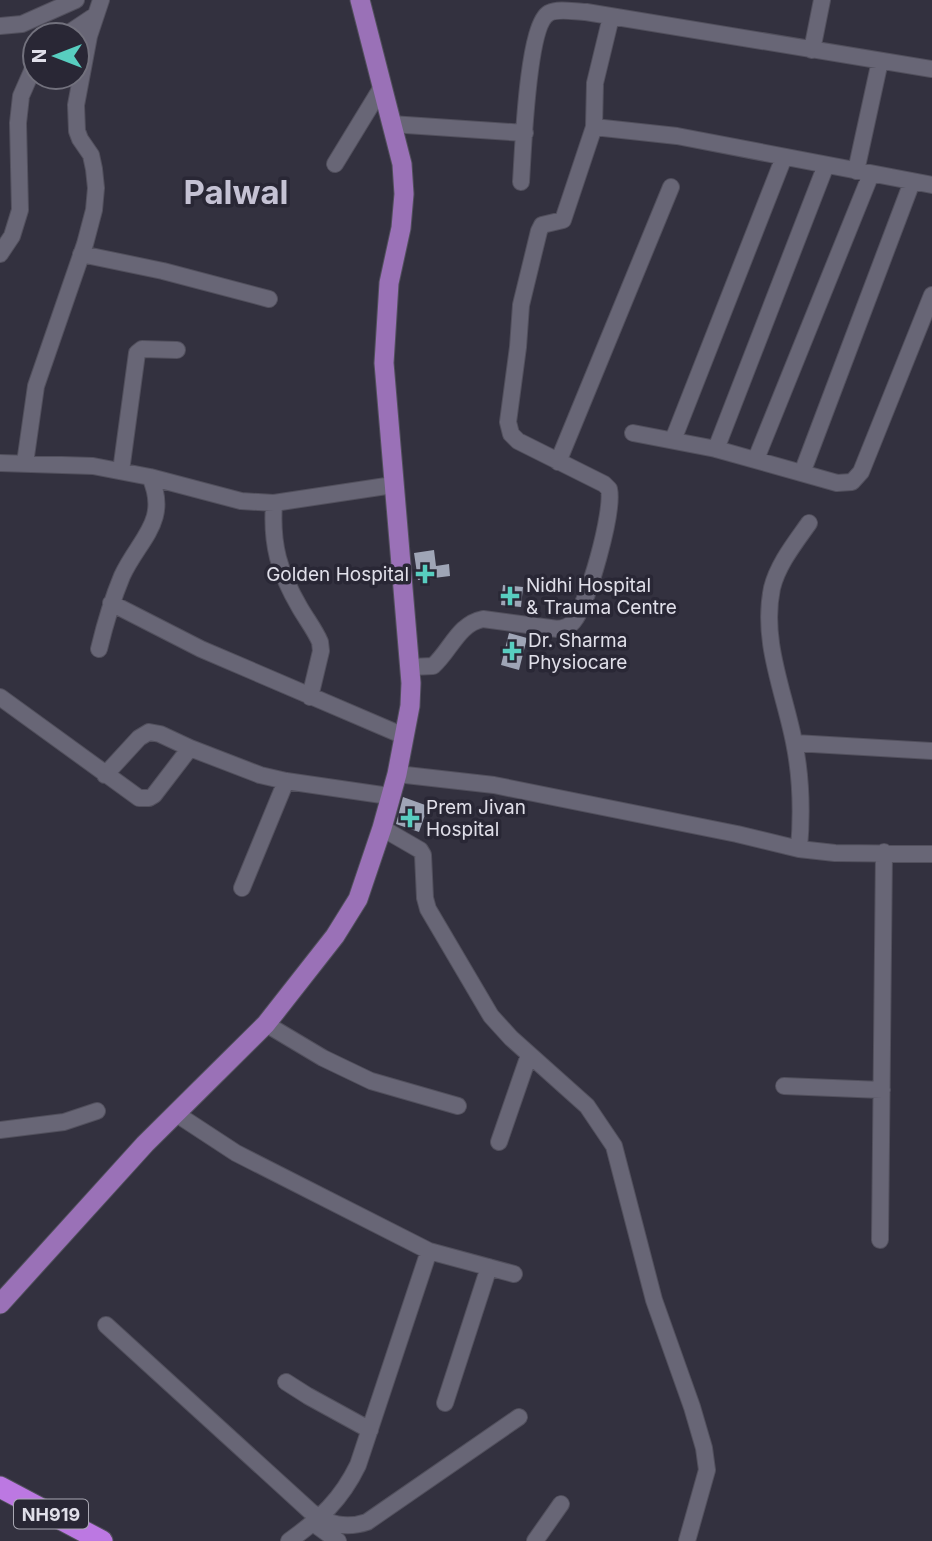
<svg xmlns="http://www.w3.org/2000/svg" width="932" height="1541" font-family="Inter,sans-serif">
	<rect width="100%" height="100%" fill="#33313f"/>
	<path fill="#9fa5b6" d="M434,550l2,16 13,-2 1,12 -32,4 -4,-27z
		M503,585l20,2 -2,20 -20,-2z
		M509,633l18,5 -8,32 -18,-5z
		M403,797l25,9 -9,26 -23,-8z"/>
	<g fill="none" stroke-linecap="round" stroke-linejoin="round">
		<defs>
			<path id="minor" d="M0,26l22,-2 54,-24
				M66,35l30,-20
				M812,50l10,-50
				M391,124l134,9
				M594,127l83,9 255,49
				M335,164l47,-77
				M856,171l24,-110
				M521,182c2,-28 6,-157 28,-169 10,-5 26,-1 37,-1l346,57
				M0,254l12,-18 8,-26 -2,-87 3,-27 14,-32
				M81,254l82,17 106,28
				M633,433l83,16 121,34 15,-1 9,-10 71,-177
				M673,440l111,-283
				M716,449l110,-284
				M756,459l115,-285
				M558,462l113,-275
				M0,463l93,3 57,11 91,24 33,2 119,-18
				M25,463l11,-77 49,-142 9,-34 2,-22 -2,-19 -3,-14 -11,-16 -3,-8 -1,-26 13,-69 12,-36
				M121,471l16,-118 5,-4 35,1
				M802,473l110,-291
				M274,503c-3,42 5,69 26,105 7,12 15,22 20,34l1,9 -11,46
				M111,603l90,46 203,87
				M99,649c6,-25 13,-49 23,-73 17,-37 48,-55 28,-99
				M411,667l22,-1c18,-16 25,-42 50,-47l75,10c6,-1 11,-2 15,-7 15,-18 41,-111 36,-133l-5,-5 -86,-43 -7,-7 -3,-12 10,-75 3,-42 18,-74 3,-6 21,-5 31,-93 1,-44 16,-66
				M0,697l139,101h10l5,-3 36,-47 70,27 26,6 103,15
				M795,743l137,8
				M397,774l97,11 243,49 62,15 36,4 97,1
				M105,775l34,-37 10,-6 11,2 30,14
				M382,828l38,22 3,5 2,43 3,11 63,107 20,22 76,68 27,40 40,154 38,107 12,41 3,22 -20,71
				M799,849c3,-35 2,-73 -5,-107 -10,-51 -33,-101 -22,-154 6,-24 23,-45 37,-65
				M242,888l44,-107
				M266,1024l57,34 48,23 87,25
				M784,1086l98,4
				M175,1113l61,40 193,98 85,23
				M0,1130l64,-8 33,-11
				M499,1142l30,-87
				M880,1240l4,-388
				M106,1325l204,186c18,14 36,18 57,11l152,-105
				M286,1382l22,14 62,34
				M445,1403l44,-136
				M313,1523l25,18
				M289,1541c32,-23 52,-41 69,-76l71,-214
				M535,1541l26,-37"/>
			<path id="major" d="M0,1304l145,-160 121,-120 69,-88 23,-37 24,-71 15,-54 13,-68 1,-23 -27,-320 5,-80 12,-55 3,-34 -2,-30 -42,-164"/>
			<path id="highway" d="M0,1487l102,54"/>
		</defs>
		<use href="#minor" stroke="#52505d" stroke-width="18"/>
		<use href="#major" stroke="#52505d" stroke-width="21"/>
		<use href="#highway" stroke="#52505d" stroke-width="23"/>
		<use href="#minor" stroke="#686676" stroke-width="16"/>
		<use href="#major" stroke="#9a71b7" stroke-width="19"/>
		<use href="#highway" stroke="#bc78e2" stroke-width="21"/>
	</g>
	<g fill="#58cec0" stroke="#292735" stroke-width="2.5">
		<path d="M421.5 563.5h7v7h7v7h-7v7h-7v-7h-7v-7h7z"/>
		<path d="M506.5 585.5h7v7h7v7h-7v7h-7v-7h-7v-7h7z"/>
		<path d="M508.5 640.5h7v7h7v7h-7v7h-7v-7h-7v-7h7z"/>
		<path d="M406.5 807.5h7v7h7v7h-7v7h-7v-7h-7v-7h7z"/>
	</g>
	<g text-anchor="middle" dominant-baseline="central" stroke-width="7" stroke-linejoin="round" paint-order="stroke">
		<rect fill="#292735" stroke="#a9a8b3" stroke-width="2" x="14" y="1499.5" width="74" height="29" rx="5"/>
		<g font-size="18" font-weight="bold" fill="#e0dfe9">
			<text x="51" y="1514">NH919</text>
		</g>
		<g font-size="19" fill="#e0dfe9" stroke="#292735" text-anchor="start">
			<text x="409" y="574" text-anchor="end">Golden Hospital</text>
			<text x="526" y="585">Nidhi Hospital<tspan x="526" dy="22">&amp; Trauma Centre</tspan></text>
			<text x="528" y="640">Dr. Sharma<tspan x="528" dy="22">Physiocare</tspan></text>
			<text x="426" y="807">Prem Jivan<tspan x="426" dy="22">Hospital</tspan></text>
		</g>
		<g font-size="33" font-weight="bold" fill="#c5c2d4" stroke="#292735">
			<text x="236" y="192">Palwal</text>
		</g>
	</g>
	<g transform="translate(56 56) rotate(270)"><circle r="33" fill="#292735" stroke="#72717d" stroke-width="2"/>
	<path d="M0-5L12 26L0 18L-12 26Z" fill="#58cec0"/>
	<text y="-10" font-size="19" font-weight="bold" text-anchor="middle" fill="#e0dfe9">N</text>
	</g>
</svg>
